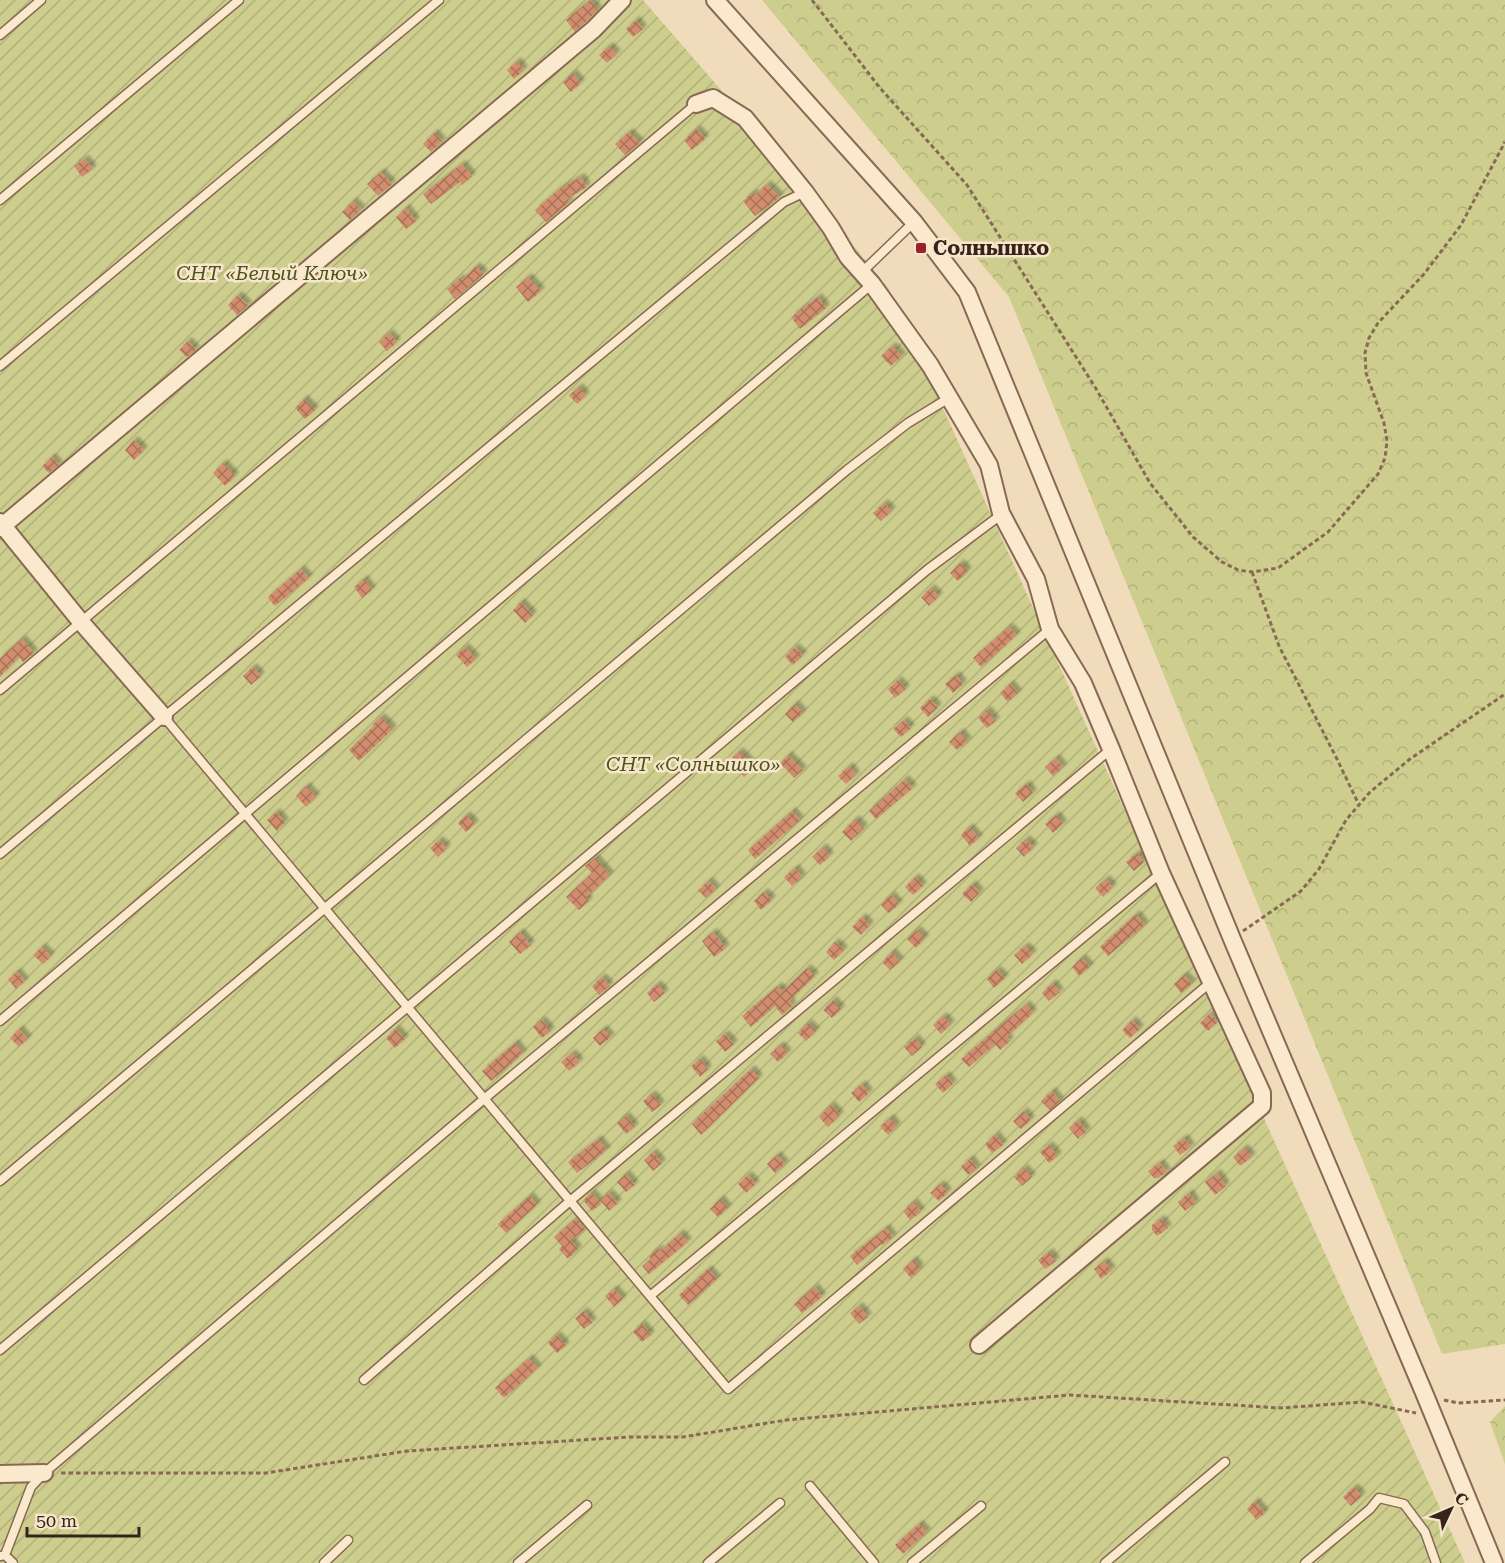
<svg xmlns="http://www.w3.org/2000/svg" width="1505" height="1563" font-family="'Roboto Serif',serif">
	<defs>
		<pattern id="forest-crowns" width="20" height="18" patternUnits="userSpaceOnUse" patternTransform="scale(1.5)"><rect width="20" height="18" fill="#cdce8e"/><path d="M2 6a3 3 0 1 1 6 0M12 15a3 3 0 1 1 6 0" fill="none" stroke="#b1b17a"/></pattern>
		<pattern id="garden-furrows" width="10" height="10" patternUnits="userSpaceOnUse" patternTransform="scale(1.5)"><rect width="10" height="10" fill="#cdce8e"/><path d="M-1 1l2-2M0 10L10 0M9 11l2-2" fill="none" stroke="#b1b17a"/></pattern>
		<pattern id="building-cross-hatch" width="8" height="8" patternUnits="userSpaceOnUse" patternTransform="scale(1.5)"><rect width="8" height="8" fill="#d18d6d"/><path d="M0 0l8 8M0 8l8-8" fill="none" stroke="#aa7359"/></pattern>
		<filter id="shadow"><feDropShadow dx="4" dy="-4" stdDeviation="1.5" flood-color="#0004"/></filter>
	</defs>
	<rect width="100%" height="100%" fill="#f0dbba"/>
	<path fill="url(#forest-crowns)" d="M762,0h743v1344l-63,10 -433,-1057z
		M1505,1406v58l-15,-42z"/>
	<path fill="url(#garden-furrows)" d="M0,0h643l164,189 82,100 576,1274h-1465z"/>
	<path fill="url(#building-cross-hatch)" filter="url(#shadow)" d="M590,0l8,10 -23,22 -9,-12z
		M636,20l7,9 -10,8 -7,-8z
		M609,46l8,8 -10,9 -8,-8z
		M517,61l7,9 -10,9 -7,-9z
		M573,73l8,10 -10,9 -8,-10z
		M697,129l8,10 -13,11 -8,-10z
		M629,132l11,11 -15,12 -10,-11z
		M434,133l8,8 -11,11 -8,-8z
		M85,159l8,10 -11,8 -8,-11z
		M462,164l10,12 -10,9 -2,-3 -29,22 -8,-10z
		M381,172l11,12 -14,12 -11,-12z
		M581,177l6,10 -20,12 3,3 -24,20 -11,-12 23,-20z
		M767,184l13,13 -25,19 -12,-15 10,-8 2,2z
		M353,201l8,8 -11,11 -8,-8z
		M406,208l10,13 -10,8 -10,-12z
		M476,266l8,8 -29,25 -8,-10 13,-11 2,2z
		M528,277l13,14 -13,11 -12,-15z
		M238,295l10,10 -11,10 -9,-10z
		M818,297l8,11 -26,21 -9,-12z
		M389,333l8,9 -10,9 -8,-9z
		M188,341l8,9 -9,7 -8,-7z
		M892,346l10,10 -11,10 -10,-10z
		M579,387l7,9 -9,8 -8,-9z
		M304,399l11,11 -10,9 -10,-11z
		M134,440l10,10 -10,10 -9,-10z
		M52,457l7,8 -10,8 -7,-7z
		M223,463l12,13 -10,10 -12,-13z
		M884,503l8,8 -11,10 -8,-8z
		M960,563l8,8 -10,10 -8,-8z
		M301,569l8,9 -34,28 -7,-8 1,-2z
		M364,579l8,11 -10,8 -8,-11z
		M931,588l8,8 -10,10 -8,-9z
		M521,602l12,13 -8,8 -12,-13z
		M1009,627l8,8 -36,32 -8,-9z
		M22,639l12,14 -11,9 -4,-5 -19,20v-19z
		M465,647l11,12 -9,8 -11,-12z
		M795,647l8,8 -10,10 -8,-8z
		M253,667l8,9 -10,9 -8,-9z
		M956,675l7,9 -10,9 -8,-9z
		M898,680l8,9 -11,9 -7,-9z
		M1010,684l8,9 -10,9 -8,-9z
		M930,699l8,8 -10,10 -8,-9z
		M795,704l8,9 -10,9 -8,-8z
		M987,710l9,11 -9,7 -9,-10z
		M381,717l12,12 -34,32 -10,-11 25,-24 -2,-1z
		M904,720l7,8 -10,9 -8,-8z
		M960,732l8,9 -11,9 -8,-8z
		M739,751l16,16 -11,10 -15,-16z
		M788,755l15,15 -9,8 -14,-15z
		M1056,758l7,9 -10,9 -8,-9z
		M849,766l7,9 -10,9 -8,-8z
		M905,779l8,9 -37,31 -7,-8z
		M1026,784l7,9 -10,9 -8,-9z
		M306,786l10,11 -10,10 -10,-11z
		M792,811l8,9 -45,39 -7,-9z
		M276,812l9,10 -8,9 -10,-11z
		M466,815l9,9 -9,8 -8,-9z
		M1056,815l7,9 -10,9 -8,-9z
		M855,819l9,9 -13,13 -9,-9z
		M969,827l10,11 -9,8 -9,-11z
		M1026,839l8,8 -10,10 -8,-9z
		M439,840l8,8 -9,9 -8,-9z
		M823,847l7,9 -10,9 -8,-8z
		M1137,853l7,9 -10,9 -8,-9z
		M595,858l15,17 -24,22 3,4 -10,9 -13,-13 26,-24 -7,-7z
		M795,868l7,9 -10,9 -8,-9z
		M915,877l8,9 -10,9 -8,-8z
		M1106,879l7,8 -10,10 -8,-9z
		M709,881l7,8 -10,9 -8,-8z
		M972,884l8,8 -9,10 -9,-8z
		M764,892l8,8 -11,10 -7,-9z
		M891,895l8,9 -10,9 -8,-8z
		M1136,914l9,11 -37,31 -8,-9z
		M862,917l8,8 -9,10 -9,-8z
		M917,930l8,8 -9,10 -9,-9z
		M520,932l11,13 -11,9 -11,-12z
		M713,932l13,16 -12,9 -12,-16z
		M835,942l9,8 -10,10 -8,-8z
		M1025,946l8,8 -11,10 -8,-9z
		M42,947l9,9 -8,8 -10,-9z
		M892,952l8,9 -10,9 -8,-8z
		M1082,958l8,9 -11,9 -7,-9z
		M807,968l8,8 -25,24 2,6 -10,9 -7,-9 -24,21 -9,-11 36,-30 5,5z
		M997,970l8,8 -11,10 -7,-9z
		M17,972l8,9 -9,8 -8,-10z
		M1184,975l8,8 -11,10 -7,-9z
		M602,977l8,9 -11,9 -7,-9z
		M1052,983l8,9 -11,9 -7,-8z
		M657,984l8,9 -11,9 -7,-9z
		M833,1000l8,9 -9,9 -9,-8z
		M1026,1004l7,9 -26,24 3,4 -10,9 -5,-6 -26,23 -8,-8z
		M1210,1013l8,9 -10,9 -8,-8z
		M943,1016l8,8 -10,10 -8,-9z
		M542,1020l9,11 -9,7 -9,-11z
		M1132,1020l8,9 -10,9 -8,-8z
		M808,1023l8,8 -10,10 -8,-8z
		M19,1029l9,10 -9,8 -9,-9z
		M396,1029l9,10 -10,9 -9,-10z
		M603,1029l8,8 -11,9 -7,-8z
		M725,1034l9,10 -9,8 -9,-11z
		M915,1038l7,9 -10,9 -8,-9z
		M515,1043l8,10 -32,28 -9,-10z
		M780,1045l8,8 -10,9 -8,-8z
		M572,1053l8,9 -11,9 -8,-9z
		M700,1059l8,10 -8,8 -9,-11z
		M751,1069l8,9 -58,57 -9,-11z
		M946,1075l7,9 -10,9 -8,-9z
		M862,1084l7,9 -10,9 -8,-9z
		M1052,1091l8,10 -10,9 -9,-9z
		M652,1094l9,11 -9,7 -9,-11z
		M831,1105l9,10 -12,12 -9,-10z
		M1024,1111l7,9 -10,9 -8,-8z
		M626,1116l9,11 -9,7 -9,-11z
		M890,1118l7,8 -9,9 -8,-9z
		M1078,1120l9,11 -9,8 -9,-11z
		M996,1135l7,10 -11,8 -7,-9z
		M1184,1138l7,9 -11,8 -7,-9z
		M598,1139l9,11 -30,23 -9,-11z
		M1049,1145l9,11 -9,7 -9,-11z
		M1244,1148l8,9 -12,9 -7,-9z
		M653,1152l9,11 -9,8 -9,-11z
		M777,1155l8,9 -10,9 -8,-9z
		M970,1159l7,9 -9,7 -7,-9z
		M1160,1163l7,9 -9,6h-4l-6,-7z
		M1024,1168l8,9 -10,9 -8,-9z
		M1217,1173l9,13 -11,9 -10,-13z
		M626,1174l9,11 -9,7 -9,-10z
		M748,1175l8,9 -10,9 -8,-9z
		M940,1184l8,8 -9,9 -9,-8z
		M592,1193l9,11 -9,7 -9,-11z
		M609,1193l9,10 -9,8 -9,-11z
		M1189,1193l7,10 -11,8 -7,-9z
		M530,1196l7,9 -31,28 -8,-9z
		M720,1199l8,9 -10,9 -8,-8z
		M914,1202l7,10 -11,8 -7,-9z
		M576,1218l9,11 -14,12 7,8 -10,10 -9,-10 3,-3 -8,-9z
		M1161,1219l7,9 -11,8 -5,-6v-5z
		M886,1228l7,9 -11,8 -1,-1 -24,21 -7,-9z
		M680,1233l8,9 -39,32 -7,-8 9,-7 -2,-3 9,-7 2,2z
		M1049,1252l7,9 -11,8 -7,-9z
		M913,1260l6,6v4l-8,8 -8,-9z
		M1104,1261l8,9 -11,9 -7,-10z
		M708,1269l9,10 -29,26 -9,-10z
		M815,1287l7,10 -20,16 -8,-9z
		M614,1289l9,10 -9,8 -9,-11z
		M859,1306l9,11 -9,7 -9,-11z
		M584,1311l9,11 -9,7 -9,-11z
		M642,1324l9,11 -9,7 -9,-10z
		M557,1335l9,11 -9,7 -9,-10z
		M529,1358l9,10 -34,30 -9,-10z
		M1354,1487l8,9 -11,10 -8,-9z
		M1255,1501l10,12 -8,7 -10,-11z
		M919,1524l8,8 -24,22 -8,-9z"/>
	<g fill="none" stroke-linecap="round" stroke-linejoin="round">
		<defs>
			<path id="service" d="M0,35l41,-35
				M0,200l239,-200
				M861,273l53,-51
				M0,366l439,-366
				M0,690l696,-586
				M164,717l564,672 483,-407
				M0,854l164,-137 620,-515 21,-10
				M0,1021l872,-737
				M0,1181l847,-711 61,-47 41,-25
				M650,1296l511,-423
				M0,1350l927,-780 75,-56
				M364,1380l206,-179 541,-452
				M810,1486l64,77
				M5,1555l8,8
				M0,1556l5,-1 26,-68 13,-14 440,-374 566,-470
				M324,1563l24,-23
				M518,1563l69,-58
				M708,1563l72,-60
				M912,1563l69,-57
				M1105,1563l120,-101
				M1305,1563l65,-54 9,-11 25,6 21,28 11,31"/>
			<path id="minor" d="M715,0l199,222 53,70 265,647 193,456 69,168
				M696,104l17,-6 32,20 60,74 26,36 17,29 24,27 58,81 59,100 12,48 35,66 14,50 33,54 28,66 50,124 101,220v13l-283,239
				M0,522l81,100 83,95
				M0,528l594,-499 28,-29
				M0,1474l44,-1"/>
		</defs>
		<use href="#service" stroke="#886a54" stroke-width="11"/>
		<use href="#minor" stroke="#886a54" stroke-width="20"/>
		<path stroke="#886a54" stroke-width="3" stroke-dasharray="4.5 3" stroke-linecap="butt" d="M812,0l68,88 87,97 128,202 55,96 43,54 29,25 16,8 14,2 26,-4 50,-36 50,-58 7,-16 2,-17 -3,-18 -18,-50 -1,-20 4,-15 9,-15 46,-49 37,-49 44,-83
			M1252,572l27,74 58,113 22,46
			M1243,931l58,-40 18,-22 27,-49 24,-28 40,-33 95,-65
			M1444,1400l14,3 47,-3
			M61,1473h205l141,-22 222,-14h54l103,-17 284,-25 211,13 81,-6 54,11"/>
		<use href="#service" stroke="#fbe9ce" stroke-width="8"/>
		<use href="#minor" stroke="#fbe9ce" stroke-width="16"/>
	</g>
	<rect fill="#9b202d" stroke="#f7e6ca" stroke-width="2" x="915" y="242" width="12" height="12" rx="3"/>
	<g text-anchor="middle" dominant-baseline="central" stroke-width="5" stroke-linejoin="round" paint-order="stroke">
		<g font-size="20" font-weight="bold" fill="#36241a" stroke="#f7e6ca" text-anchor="start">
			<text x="933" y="248">Солнышко</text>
		</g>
		<g font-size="20" font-style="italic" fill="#4c541f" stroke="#f7e6ca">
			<text x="272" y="273">СНТ «Белый Ключ»</text>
			<text x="693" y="764">СНТ «Солнышко»</text>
		</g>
	</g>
	<g transform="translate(1451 1509) rotate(46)" stroke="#f7e6ca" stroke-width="4.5" paint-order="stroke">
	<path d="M0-4.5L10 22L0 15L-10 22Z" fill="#36241a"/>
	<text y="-9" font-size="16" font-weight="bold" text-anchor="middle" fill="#36241a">С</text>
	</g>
	<path d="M27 1527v9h112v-9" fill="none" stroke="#36241a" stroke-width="3"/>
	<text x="36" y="1527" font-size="18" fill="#36241a" stroke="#f7e6ca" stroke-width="4.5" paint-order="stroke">50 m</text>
</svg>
